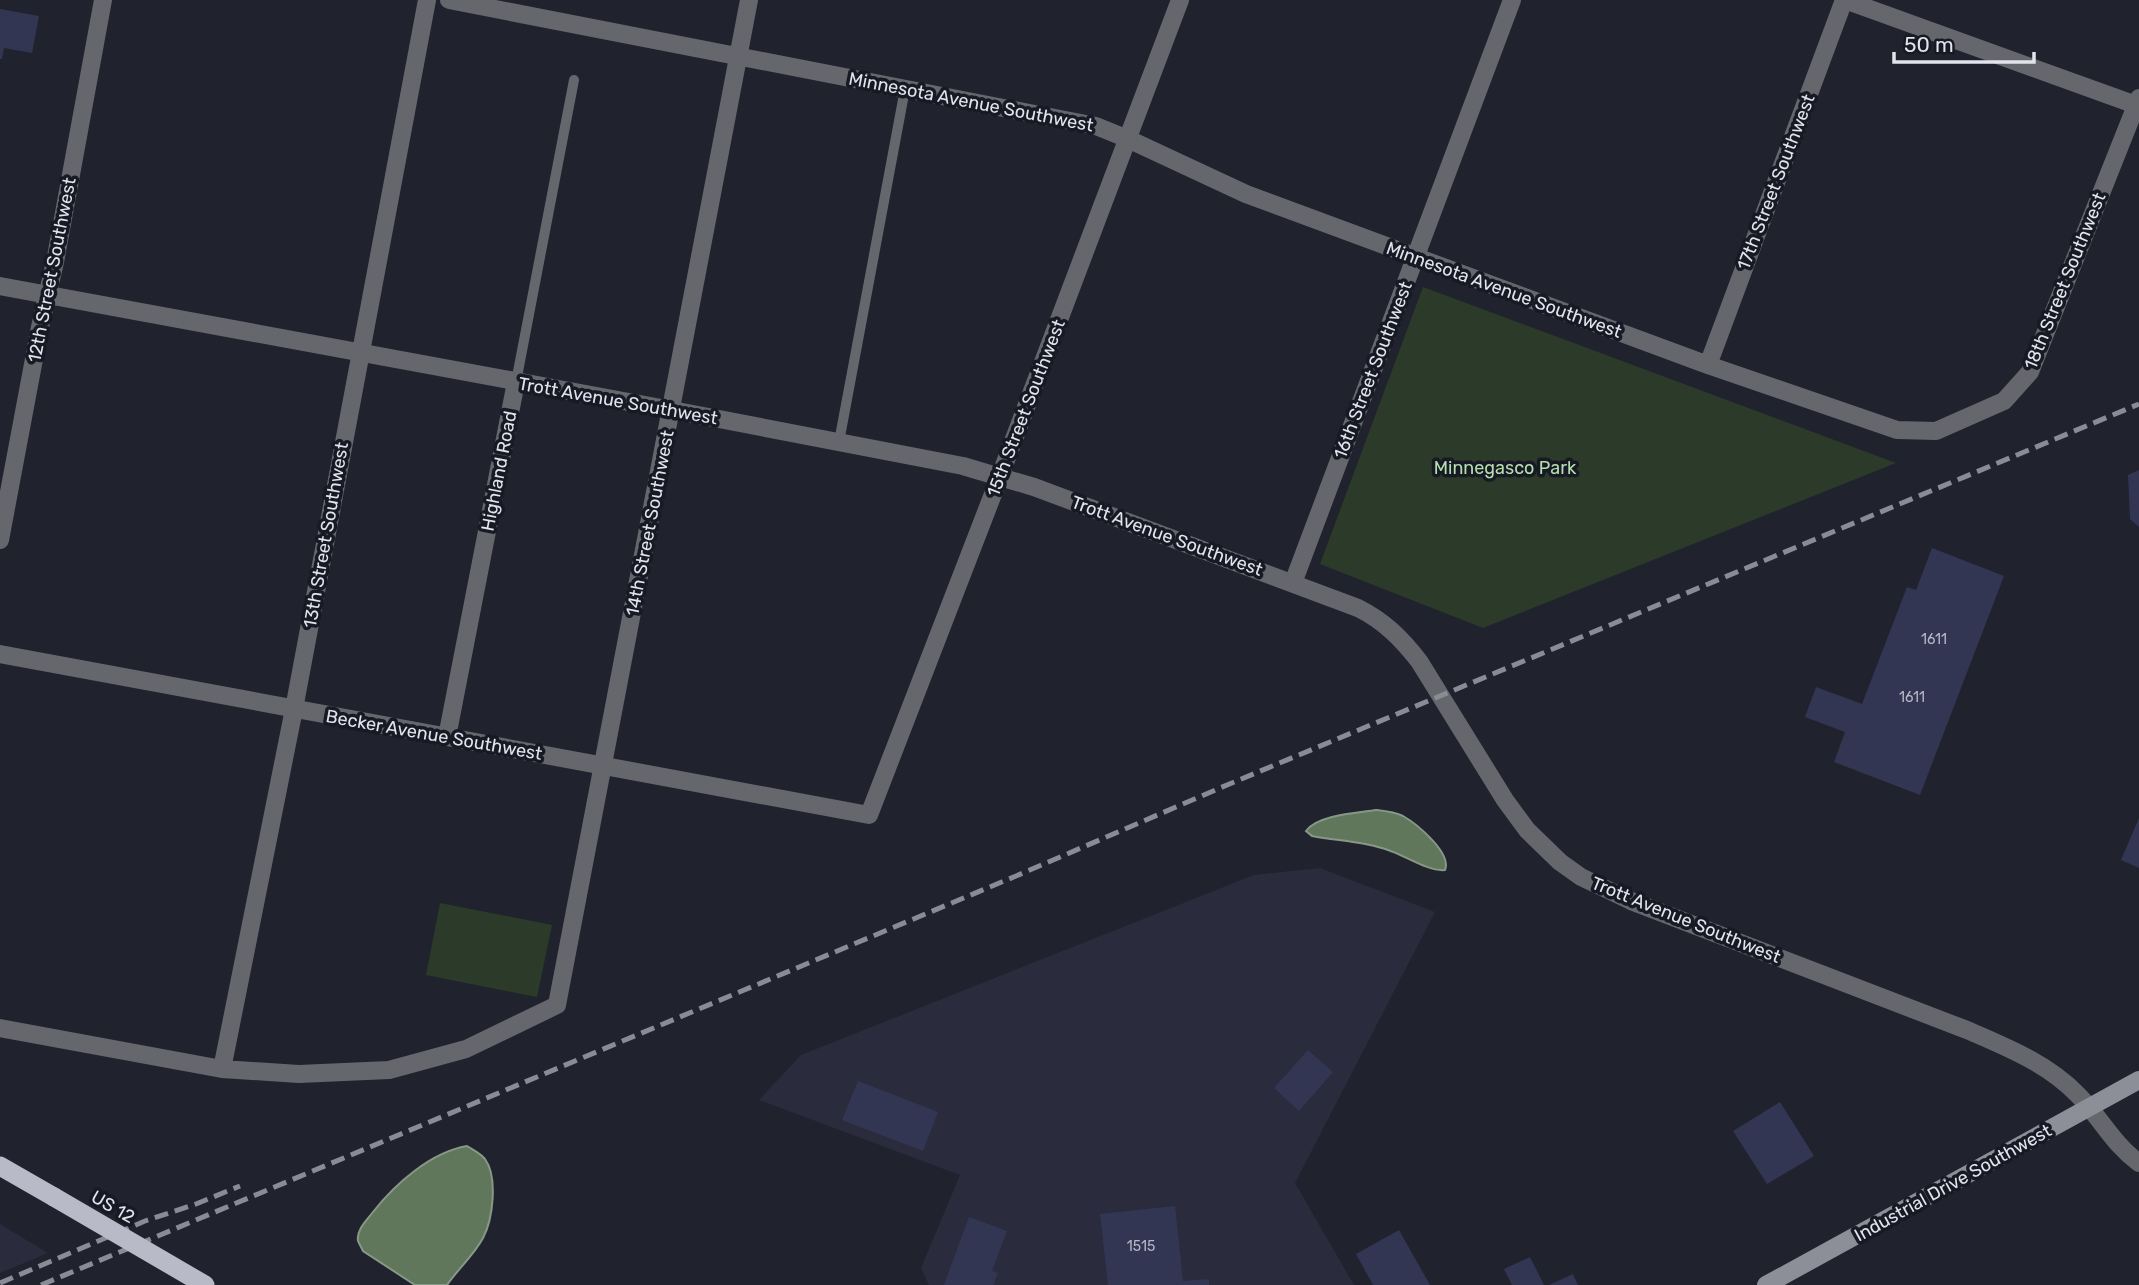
<svg xmlns="http://www.w3.org/2000/svg" width="2139" height="1285" font-family="Rubik,sans-serif">
	<rect width="100%" height="100%" fill="#20222e"/>
	<path fill="#2a2c3d" d="M1320,868l115,44 -140,271 59,102h-425l-8,-17 39,-93 -201,-75 42,-45 453,-180z
		M0,1224l48,29 -48,20z"/>
	<path fill="#2c3b29" d="M1423,287l473,176 -413,165 -163,-64z
		M440,903l112,22 -15,72 -111,-22z"/>
	<path fill="#60775b" stroke="#879886" stroke-width="2" d="M1376,810c9,1 19,2 27,6 14,8 49,37 42,54 -16,2 -41,-15 -57,-20 -25,-9 -50,-9 -76,-14l-6,-5c11,-16 51,-18 70,-21z
		M467,1146c6,4 13,7 18,13 13,18 8,60 -2,79 -9,17 -25,31 -36,47h-32l-52,-34c-1,-2 -4,-8 -5,-10 -2,-11 9,-21 15,-29 22,-28 58,-60 94,-66z"/>
	<path fill="#333653" d="M0,9l39,7 -7,37 -28,-5 -2,11h-2z
		M2139,470v57l-9,-8 -2,-44z
		M1932,548l72,28 -84,219 -86,-33 11,-30 -40,-15 11,-30 46,17 45,-117 9,3z
		M2139,818v50l-18,-8z
		M1308,1050l25,22 -34,39 -25,-23z
		M858,1081l80,31 -15,39 -81,-31z
		M1780,1102l34,54 -47,28 -34,-53z
		M1175,1206l8,75 26,-2v6h-101l-8,-71z
		M969,1217l38,14 -15,40 6,2 -5,12h-49z
		M1399,1230l31,55h-57l-17,-31z
		M1530,1257l14,28h-32l-8,-16z
		M1573,1274l5,11h-29z"/>
	<g fill="none" stroke-linecap="round" stroke-linejoin="round">
		<path stroke="#66676d" stroke-width="10" d="M516,382l58,-302
			M839,442l66,-353"/>
		<path stroke="#66676d" stroke-width="18" d="M449,0l647,126 32,13 118,55 462,171 189,65 39,1 68,-30 26,-29 109,-274
			M1845,0l291,105
			M1708,365l136,-365
			M0,540l40,-213 15,-65 48,-262
			M1293,583l219,-583
			M0,654l869,161 131,-339
			M447,737l69,-355
			M0,1028l222,41 77,5 90,-4 77,-21 91,-44 192,-1005
			M222,1069l72,-360 133,-709"/>
		<path stroke="#66676d" stroke-width="18" d="M0,286l672,124 291,56 71,21 324,121c26,13 43,30 61,53l86,139 22,30 33,32 21,15 50,24 336,129c39,17 80,33 111,65 23,23 34,48 61,68
			M1000,476l180,-476"/>
		<path stroke="#8c8e98" stroke-width="18" d="M1766,1285l373,-205"/>
		<path stroke="#b8bac8" stroke-width="19" d="M0,1166l54,31"/>
		<path stroke="#898b95" stroke-width="5" stroke-dasharray="14 7" stroke-linecap="butt" d="M0,1283l145,-62 51,-17 44,-18
			M41,1285l975,-409 211,-91 912,-381"/>
		<path stroke="#b8bac8" stroke-width="19" d="M54,1197l151,88"/>
	</g>
	<g text-anchor="middle" dominant-baseline="central" stroke-width="7" stroke-linejoin="round" paint-order="stroke">
		<g font-size="14" fill="#b6b8c6">
			<text x="1934" y="639">1611</text>
			<text x="1912" y="697">1611</text>
			<text x="1141" y="1246">1515</text>
		</g>
		<g font-size="18" fill="#e2e4ec" stroke="#171924">
			<text transform="translate(971 102) rotate(11)">Minnesota Avenue Southwest</text>
			<text transform="translate(1776 182) rotate(-69)">17th Street Southwest</text>
			<text transform="translate(52 270) rotate(-79)">12th Street Southwest</text>
			<text transform="translate(2065 281) rotate(-68)">18th Street Southwest</text>
			<text transform="translate(1504 290) rotate(20)">Minnesota Avenue Southwest</text>
			<text transform="translate(1373 370) rotate(-69)">16th Street Southwest</text>
			<text transform="translate(618 401) rotate(10)">Trott Avenue Southwest</text>
			<text transform="translate(1026 408) rotate(-69)">15th Street Southwest</text>
			<text transform="translate(499 471) rotate(-79)">Highland Road</text>
			<text transform="translate(650 523) rotate(-79)">14th Street Southwest</text>
			<text transform="translate(326 535) rotate(-80)">13th Street Southwest</text>
			<text transform="translate(1167 536) rotate(20)">Trott Avenue Southwest</text>
			<text transform="translate(434 735) rotate(10)">Becker Avenue Southwest</text>
			<text transform="translate(1686 920) rotate(22)">Trott Avenue Southwest</text>
			<text transform="translate(1953 1183) rotate(-29)">Industrial Drive Southwest</text>
			<text transform="translate(113 1207) rotate(30)">US 12</text>
		</g>
		<g font-size="18" fill="#b5dead" stroke="#171924">
			<text x="1505" y="468">Minnegasco Park</text>
		</g>
	</g>
	<path d="M1894 52v10h140v-10" fill="none" stroke="#e2e4ec" stroke-width="3.5"/>
	<text x="1904" y="52" font-size="21" fill="#e2e4ec" stroke="#171924" stroke-width="5" paint-order="stroke">50 m</text>
</svg>
